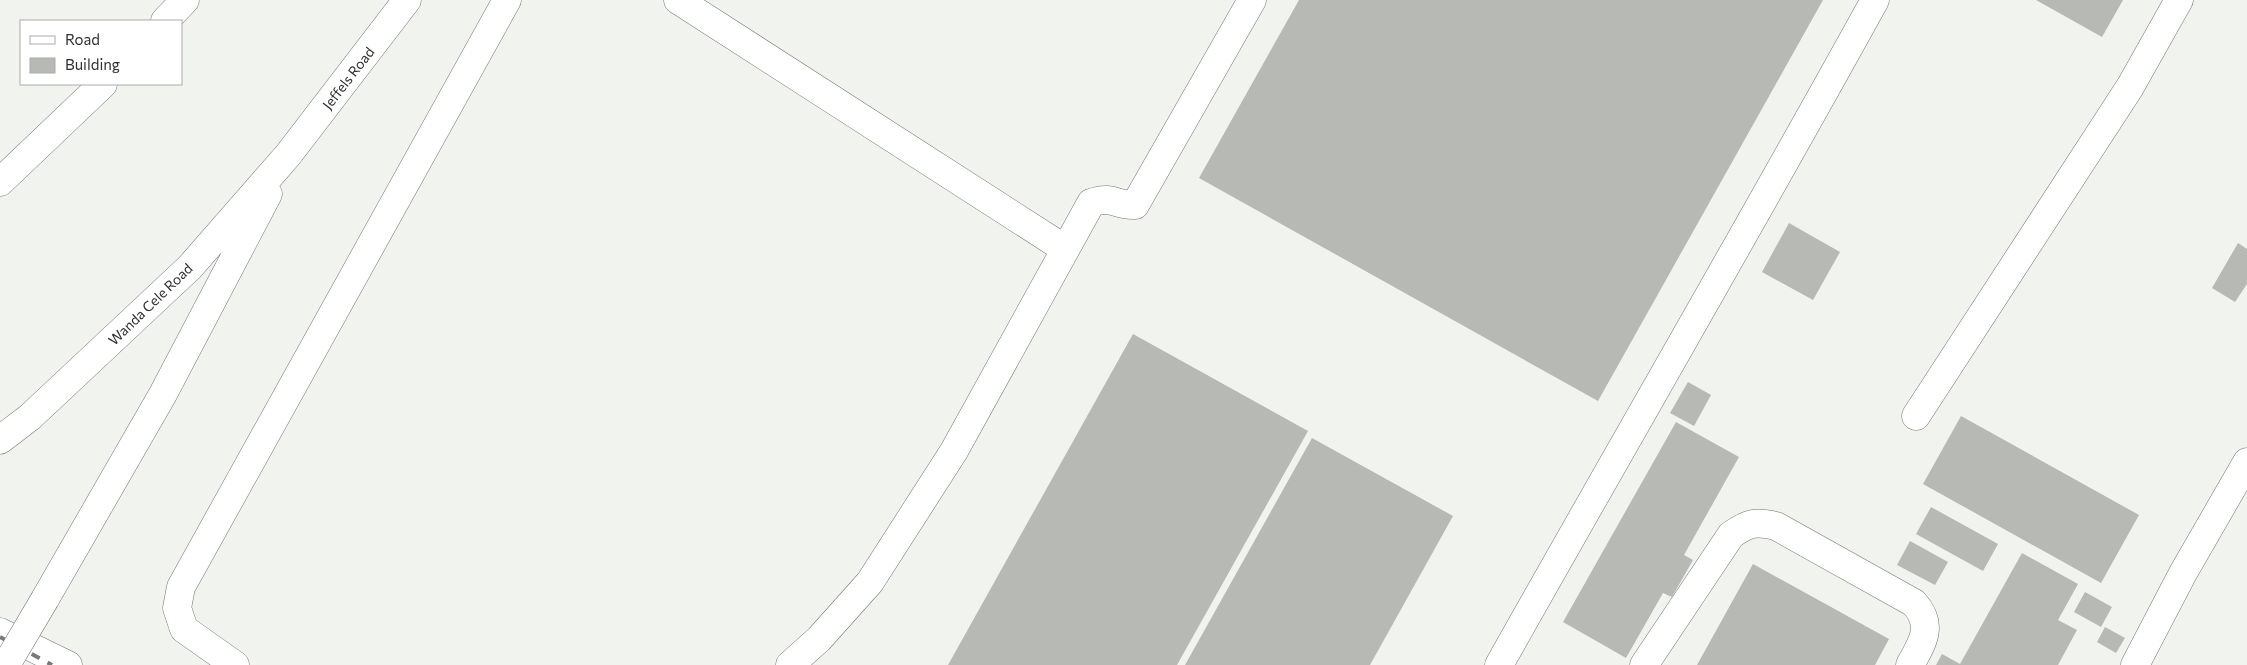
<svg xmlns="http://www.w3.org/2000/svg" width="2247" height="665" font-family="Commissioner,sans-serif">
	<rect width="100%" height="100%" fill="#f0f3ee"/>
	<path fill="#b6b9b4" d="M1299,0h524l-225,401 -399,-223z
		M2036,0h87l-21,37z
		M1789,223l51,29 -27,48 -51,-28z
		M2238,243l9,6v35l-12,18 -23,-14z
		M1133,334l175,97 -131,234h-229z
		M1688,382l23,13 -17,31 -24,-13z
		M1961,416l178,99 -38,68 -178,-99z
		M1676,422l63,35 -55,98 9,5 -21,37 -9,-4 -37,65 -63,-36z
		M1312,438l141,78 -83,149h-185z
		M1931,507l67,37 -15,27 -67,-37z
		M1910,541l38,21 -13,23 -38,-20z
		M2022,553l56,31 -20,36 19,10 -19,35h-122l6,-11 18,10z
		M1753,564l136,75 -14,26h-178z
		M2085,592l27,15 -11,20 -27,-15z
		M2105,627l20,11 -9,15 -19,-11z"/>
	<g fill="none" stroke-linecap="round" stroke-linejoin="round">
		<defs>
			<path id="minor" d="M678,0l387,249
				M165,21l20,-21
				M0,182l103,-98
				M1916,416l214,-329 49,-87
				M0,632l68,33
				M235,665l-51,-36 -7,-21 4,-21 326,-587
				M790,665l29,-26 51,-57 84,-131 137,-248c22,-8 25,3 44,2l117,-205
				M1499,665c125,-222 253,-442 376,-665
				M1644,665l87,-130c17,-12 24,-14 45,-9l138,77c20,22 9,39 -4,62
				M2135,665l48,-92 64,-111"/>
			<path id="major" d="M0,440l30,-23 160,-150 98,-112 119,-155
				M45,599l118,-205 105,-200"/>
		</defs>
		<use href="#minor" stroke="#737672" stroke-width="29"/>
		<use href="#major" stroke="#737672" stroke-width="29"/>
		<use href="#minor" stroke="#fff" stroke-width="28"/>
		<use href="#major" stroke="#fff" stroke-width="28"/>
		<path stroke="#787b78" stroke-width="4" stroke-dasharray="9 9" stroke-linecap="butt" d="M0,637l52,28"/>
		<defs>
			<path id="major-bridge" d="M6,665l39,-66"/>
		</defs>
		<use href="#major-bridge" stroke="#737672" stroke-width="29" stroke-linecap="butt"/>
		<use href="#major-bridge" stroke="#fff" stroke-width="28"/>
	</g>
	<g text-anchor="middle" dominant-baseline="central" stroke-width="4" stroke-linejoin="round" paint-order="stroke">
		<g font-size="14" fill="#2d2f2d" stroke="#fff">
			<text transform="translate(348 78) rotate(-52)">Jeffels Road</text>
			<text transform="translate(150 304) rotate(-44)">Wanda Cele Road</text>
		</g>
	</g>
	<rect x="20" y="20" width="162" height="65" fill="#ffffff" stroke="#abacab"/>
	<rect x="30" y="36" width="25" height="8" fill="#ffffff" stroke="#abacab"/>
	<text x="65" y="45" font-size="15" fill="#2d2f2d">Road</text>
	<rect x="30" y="58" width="25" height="15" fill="#b6b9b4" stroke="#abacab"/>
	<text x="65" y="70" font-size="15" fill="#2d2f2d">Building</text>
</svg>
